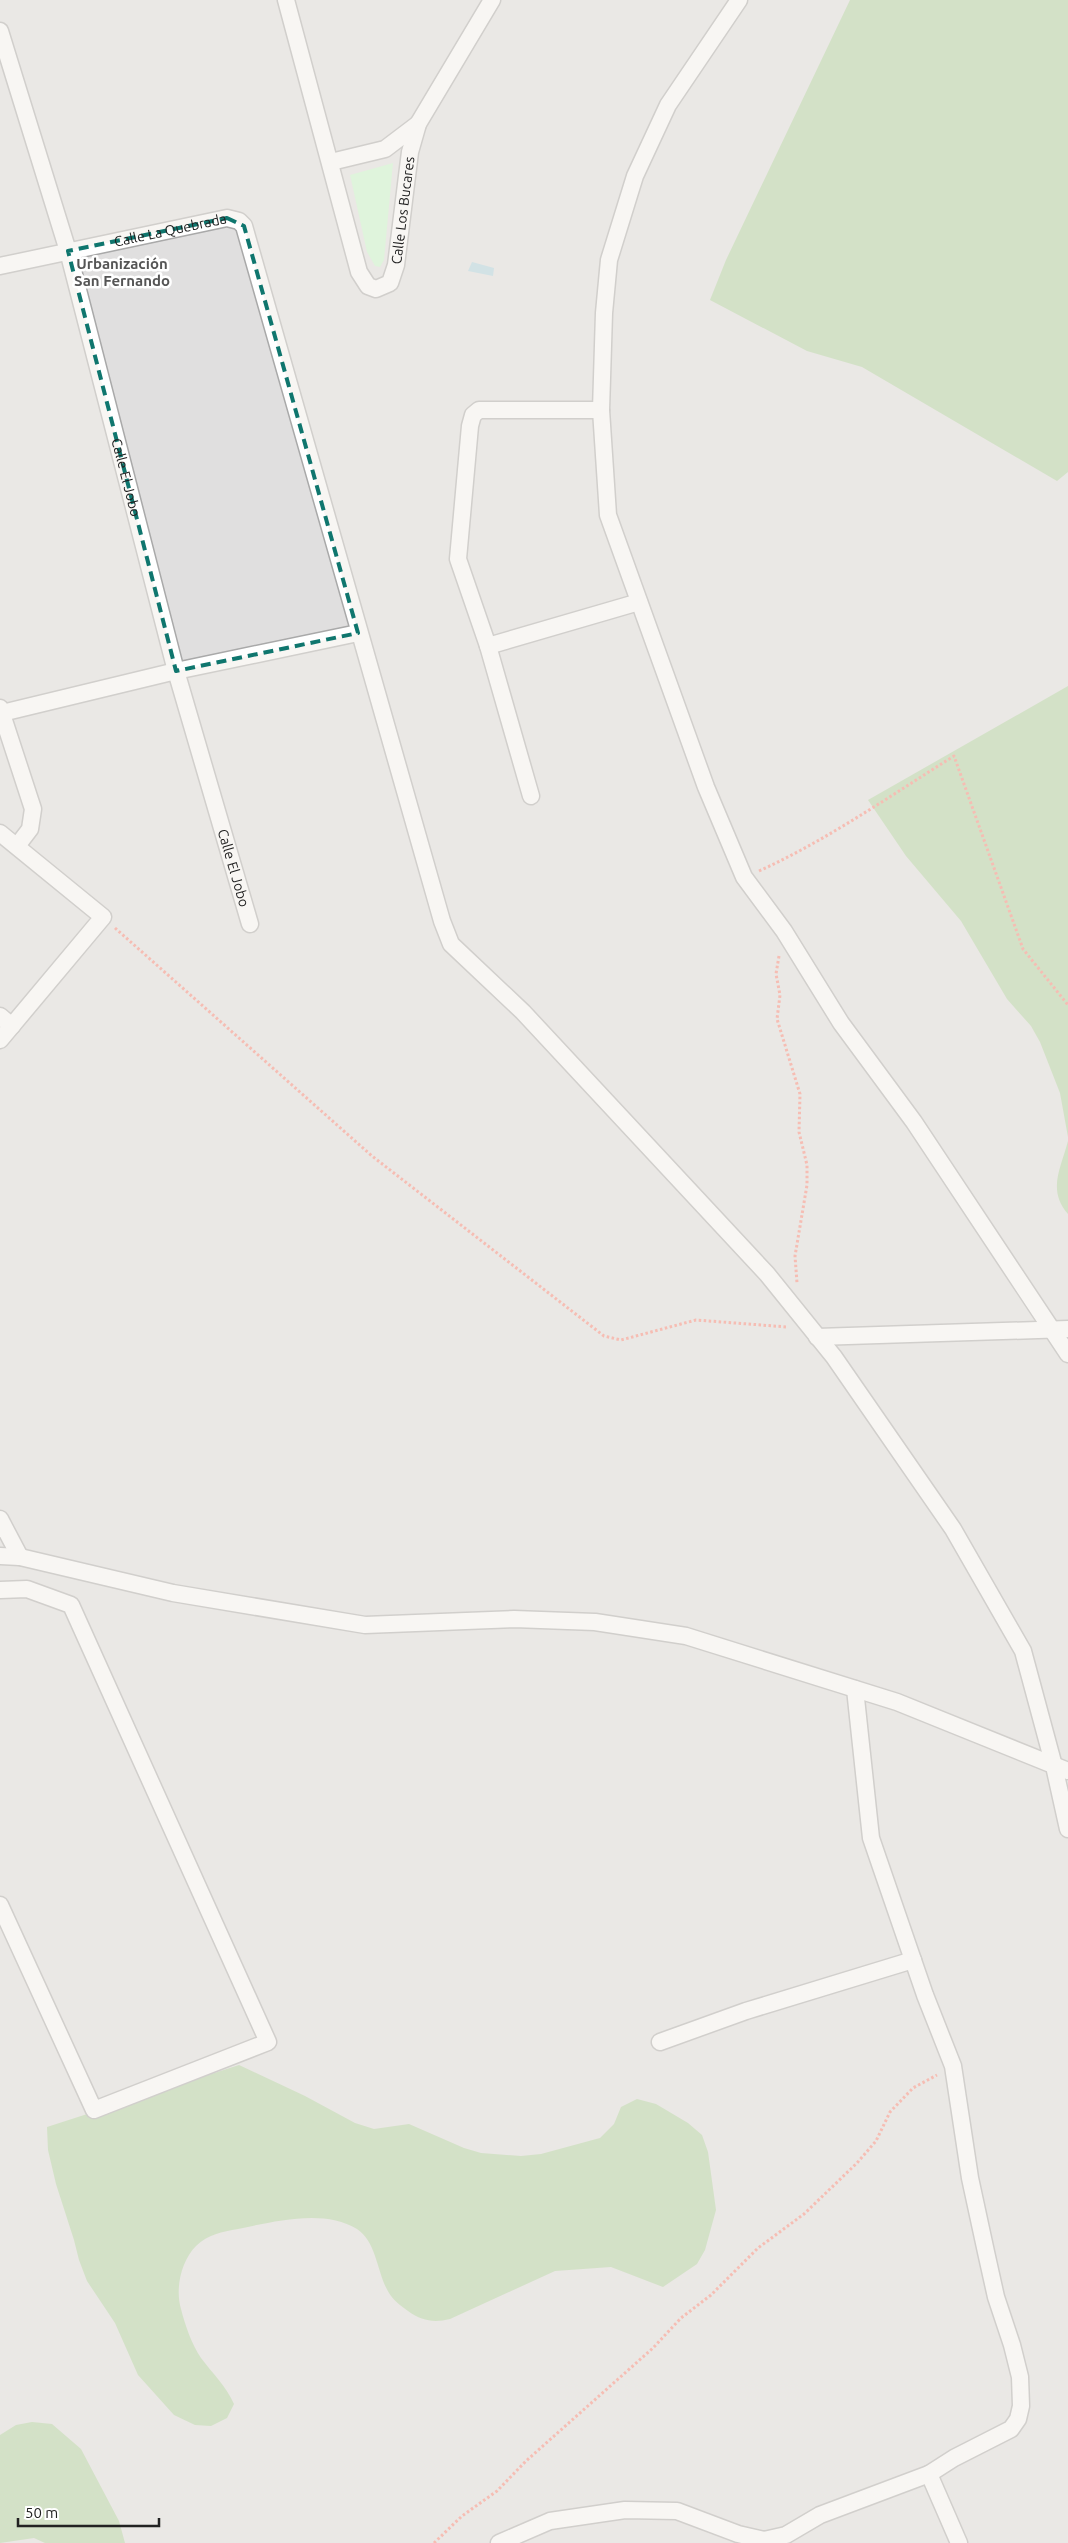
<svg xmlns="http://www.w3.org/2000/svg" width="1068" height="2543" font-family="Ubuntu,sans-serif">
	<rect width="100%" height="100%" fill="#f2efe9"/>
	<path fill="#e0dfdf" d="M0,0h1068v2543h-1068z"/>
	<path fill="#add19e" d="M850,0h218v472l-11,9 -195,-114 -55,-16 -97,-51 16,-40z
		M1068,686v451l-8,-44 -20,-51 -9,-16 -24,-27 -46,-78 -55,-65 -38,-56z
		M1068,1141v73c-21,-24 -7,-46 0,-73z
		M239,2065l66,31 50,27 19,6 35,-5 55,24 17,5 40,3 20,-2 59,-16 14,-14 7,-17 16,-8 19,5 32,19 14,12 6,17 8,58 -11,40 -8,14 -34,23 -52,-20 -56,4 -105,48c-16,4 -28,2 -42,-8 -7,-5 -15,-11 -19,-18 -12,-19 -12,-51 -32,-64 -33,-21 -85,-7 -119,0 -16,3 -30,5 -42,17 -15,15 -21,43 -15,63 4,16 11,36 20,49 12,16 25,28 33,46l-7,14 -16,8 -16,-1 -21,-10 -36,-40 -23,-52 -28,-42 -8,-21 -5,-20 -18,-56 -8,-34 -1,-23z
		M32,2422l20,2 29,25 38,72 6,22h-80l-11,-5 -34,5v-108l16,-10z"/>
	<path fill="#c8facc" d="M393,163l-9,97 -4,7 -5,-1 -8,-14 -17,-77z"/>
	<path fill="#aad3df" d="M472,262l22,6 -1,8 -25,-5z"/>
	<g fill="none" stroke-linecap="round" stroke-linejoin="round">
		<defs>
			<g id="minor">
				<path id="s1" d="M286,0l73,272 9,14 8,3 14,-6 6,-18 14,-113 8,-28 74,-124"/>
				<path d="M739,0l-71,105 -33,71 -26,84 -5,53 -3,97 7,105 98,272 38,90 40,54 57,92 73,99 154,232"/>
				<path id="s2" d="M0,31l68,220 108,420 74,253"/>
				<path d="M331,162l54,-13 33,-25"/>
				<path id="s3" d="M0,266l227,-48 12,3 5,5 198,695 9,23 72,68 244,262 67,83 119,172 70,122 31,115 14,63"/>
				<path d="M488,646l151,-44"/>
				<path d="M0,708l33,101 -3,20 -13,17"/>
				<path d="M2,713l174,-42 182,-38"/>
				<path d="M531,796l-43,-150 -30,-87 12,-133 3,-11 6,-5h122"/>
				<path d="M0,833l103,84 -103,123"/>
				<path d="M0,1016l12,10"/>
				<path d="M817,1337l251,-8"/>
				<path d="M0,1519l20,38"/>
				<path d="M0,1556l20,1 153,36 192,32 149,-6 81,3 91,14 211,66 171,69"/>
				<path d="M0,1590l27,-1 44,16 197,437 -174,68 -94,-205"/>
				<path d="M855,1689l16,149 54,157 28,71 17,112 16,74 10,45 16,48 8,32 1,29 -3,13 -7,10 -57,29 -25,16 30,69"/>
				<path d="M660,2042l86,-31 167,-51"/>
				<path d="M499,2543l51,-22 75,-11 52,1 61,23 26,6 22,-5 34,-20 109,-41"/>
			</g>
		</defs>
		<use href="#minor" stroke="#a9a9a9" stroke-width="19"/>
		<path stroke="#fa8072" stroke-width="3" stroke-dasharray="2.5 2.5" stroke-linecap="butt" d="M759,871c68,-31 131,-75 195,-115l69,193 45,56
			M115,928l257,228 232,180 17,4 75,-20 91,7
			M779,956l-3,18 4,21 -3,24 23,75 -1,38 8,33v20l-12,71 2,27
			M434,2543l28,-27 35,-25 29,-30 127,-113 28,-30 30,-23 47,-47 46,-34 53,-51 19,-22 14,-29 23,-24 24,-13"/>
		<use href="#minor" stroke="#fff" stroke-width="16"/>
	</g>
	<path d="M0 0H1068V2543H0ZM227,218l17,8 114,407 -182,38 -108,-420z" fill="#f2efe9" fill-opacity=".55" fill-rule="evenodd"/>
	<path fill="none" stroke="#0f766e" stroke-width="4" stroke-dasharray="10 6" stroke-linejoin="round" d="M227,218l17,8 114,407 -182,38 -108,-420z"/>
	<g text-anchor="middle" dominant-baseline="central" stroke-width="5" stroke-linejoin="round" paint-order="stroke">
		<g font-size="14" fill="#222" stroke="#fff">
			<text stroke="none"><textPath href="#s1" startOffset="396">Calle Los Bucares</textPath></text>
			<text stroke="none"><textPath href="#s3" startOffset="174">Calle La Quebrada</textPath></text>
			<text stroke="none"><textPath href="#s2" startOffset="464">Calle El Jobo</textPath></text>
			<text stroke="none"><textPath href="#s2" startOffset="869">Calle El Jobo</textPath></text>
		</g>
		<g font-size="15" font-weight="bold" fill="#555" stroke="#fff">
			<text x="122" y="263">Urbanización<tspan x="122" dy="17">San Fernando</tspan></text>
		</g>
	</g>
	<path d="M18 2518v8h141v-8" fill="none" stroke="#222222" stroke-width="2.5"/>
	<text x="25" y="2518" font-size="15" fill="#222222" stroke="#ffffff" stroke-width="4" paint-order="stroke">50 m</text>
</svg>
